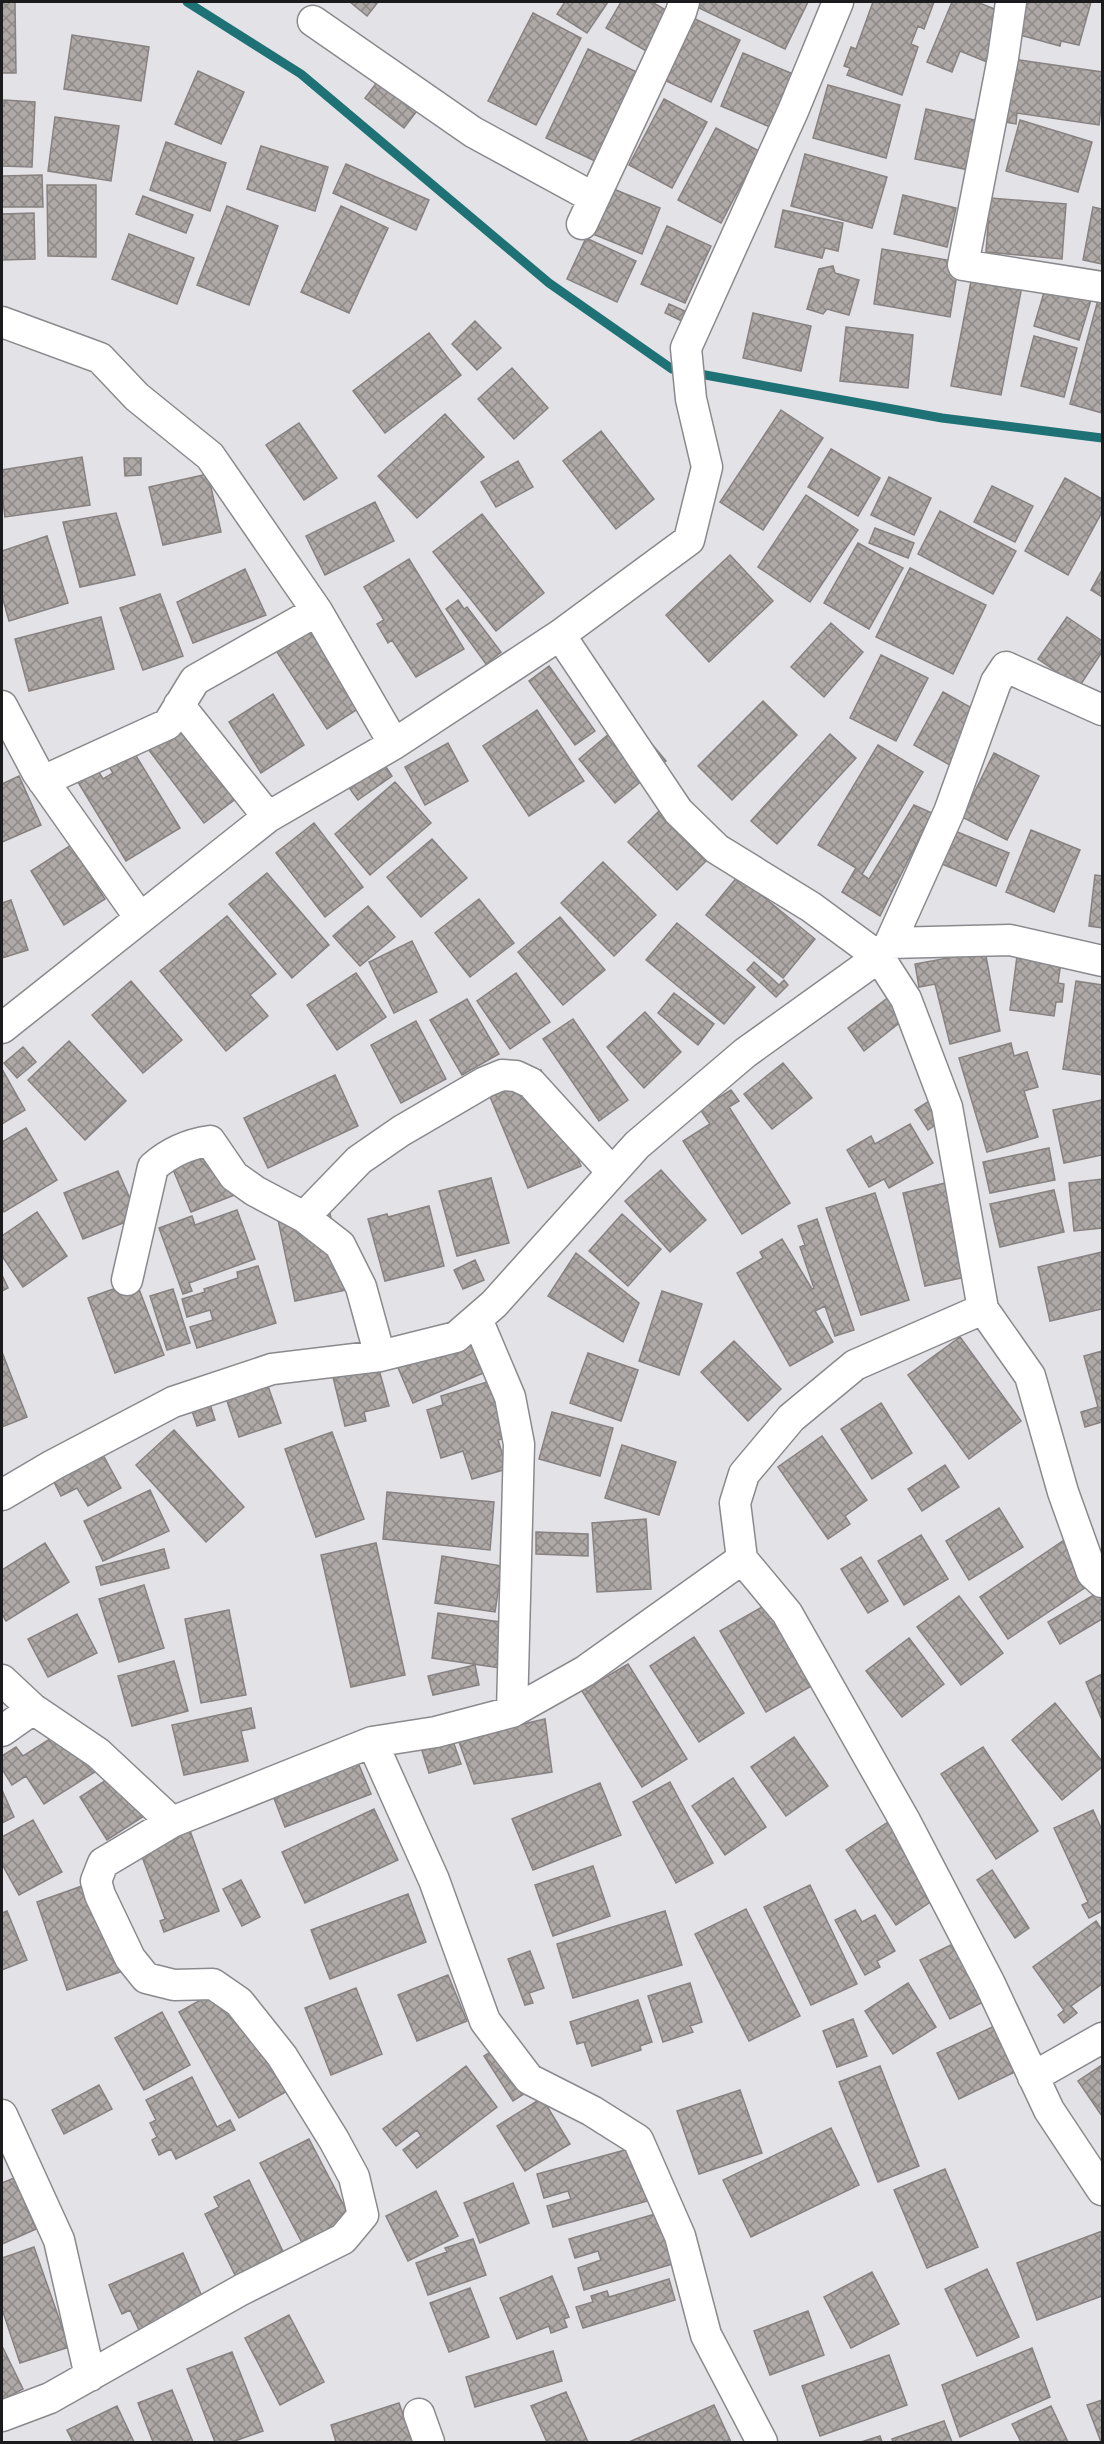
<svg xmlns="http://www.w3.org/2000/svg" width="1104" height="2444" font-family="Quicksand,sans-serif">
	<defs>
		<pattern id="building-cross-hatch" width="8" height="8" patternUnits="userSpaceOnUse" patternTransform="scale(1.5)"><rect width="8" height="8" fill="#aea9a7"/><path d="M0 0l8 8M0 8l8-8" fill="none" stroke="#8d8987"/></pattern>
	</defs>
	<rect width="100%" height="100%" fill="#e3e2e7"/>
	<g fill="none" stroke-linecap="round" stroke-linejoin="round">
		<path stroke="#1e7275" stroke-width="9" d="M187,2l114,72 248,209 123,86 270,49 160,20"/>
	</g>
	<path fill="url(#building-cross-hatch)" stroke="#878281" stroke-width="1.5" d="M2,2h13l1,71h-14z
		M350,2h28l-11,14z
		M565,2h43l-21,31 -30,-19z
		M621,2h31l19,11 -23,39 -42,-24z
		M694,2h114l-23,47 -92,-44z
		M873,2h61l-10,27 -6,-3 -7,18 7,3 -16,48 -55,-20 3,-7 -6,-2 7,-19 5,2z
		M952,2h25l30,12 -20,48 -27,-11 -8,21 -25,-10z
		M1025,2h66l-12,43 -18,-4 -1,5 -44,-12z
		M533,13l48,25 -45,87 -48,-24z
		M693,18l47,22 -29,62 -47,-22z
		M72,35l77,12 -8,54 -77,-12z
		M588,49l51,24 -42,89 -51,-24z
		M743,53l50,21 -23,53 -49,-21z
		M1006,58l96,14v25l-3,28 -82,-12 -1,11 -18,-3z
		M387,69l39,30 -22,29 -39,-30z
		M198,71l46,21 -23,52 -46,-20z
		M828,85l72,20 -14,53 -73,-20z
		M664,99l43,23 -35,66 -43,-23z
		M4,100l31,2 -3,65 -30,-1v-60h2z
		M926,109l53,12 -10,49 -54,-11z
		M55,117l64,9 -8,55 -63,-10z
		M1020,120l72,22 -14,50 -72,-21z
		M716,128l43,23 -38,72 -43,-23z
		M166,142l60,21 -16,48 -60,-21z
		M261,146l67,21 -13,44 -68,-22z
		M805,154l82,23 -15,51 -81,-22z
		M346,164l83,36 -13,30 -83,-37z
		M42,175l1,32h-41v-31z
		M47,185h49v72l-48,-1z
		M611,188l49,20 -18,46 -49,-20z
		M903,195l53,13 -9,39 -53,-13z
		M143,196l50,19 -7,18 -50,-19z
		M990,198l76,6 -4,55 -76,-7z
		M227,206l51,20 -29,79 -52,-20z
		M341,206l47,22 -39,85 -48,-21z
		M1093,207l9,2v55l-19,-4z
		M783,210l60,13 -5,28 -13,-3 -3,10 -47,-11z
		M34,213l1,46 -33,1v-46z
		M667,226l44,20 -26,57 -44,-19z
		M129,234l65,24 -17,46 -65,-25z
		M586,238l50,23 -19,41 -50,-23z
		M882,249l77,13 -9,55 -76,-13z
		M833,266l2,7 24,7 -10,35 -22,-6 -4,5 -16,-5 12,-40z
		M973,271l50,10 -22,114 -50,-9z
		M1048,279l45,14 -14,47 -45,-14z
		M1099,296l3,1v116l-32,-9z
		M669,304l18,8 5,14 -27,-13z
		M753,313l58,13 -10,45 -58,-13z
		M475,321l26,27 -24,22 -25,-26z
		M846,327l67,8 -5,53 -68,-7z
		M429,333l32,42 -76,58 -32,-42z
		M1034,336l43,12 -13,49 -43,-11z
		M512,368l36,40 -34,31 -36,-40z
		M781,410l42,28 -60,92 -43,-28z
		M445,414l39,43 -67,61 -39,-42z
		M299,423l38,55 -33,22 -38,-55z
		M601,431l53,68 -38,30 -53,-68z
		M831,449l49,29 -22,38 -50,-29z
		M82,457l8,48 -85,12 -3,-24v-23z
		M124,458h17v17l-16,1z
		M518,461l15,26 -37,20 -15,-25z
		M208,474l13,58 -58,13 -14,-58z
		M889,477l42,21 -17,37 -43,-20z
		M1065,478l37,21v13l-34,63 -43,-24z
		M992,486l41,20 -18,36 -41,-20z
		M806,495l52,35 -48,72 -52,-35z
		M375,502l19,39 -69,34 -19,-39z
		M940,511l76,40 -23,43 -75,-40z
		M116,513l19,62 -55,12 -17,-65z
		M482,514l62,79 -48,38 -63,-79z
		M875,528l39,15 -6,15 -39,-15z
		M47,536l21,67 -59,18 -7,-25v-45z
		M858,543l45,25 -34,61 -45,-26z
		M730,555l43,46 -64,61 -43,-47z
		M409,559l55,90 -48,28 -24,-37 -4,3 -11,-19 7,-4 -20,-33z
		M910,568l76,37 -33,69 -77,-37z
		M245,569l21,46 -73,28 -16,-41z
		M1102,570v27l-11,-7z
		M160,594l23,62 -40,14 -23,-62z
		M458,600l6,9 3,-2 34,45 -15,12 -40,-55z
		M101,617l13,52 -85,22 -14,-52z
		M1067,617l35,24v11l-23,35 -41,-28z
		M316,618l54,83 -43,28 -54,-83z
		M831,623l32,29 -39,45 -33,-30z
		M881,655l47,23 -32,63 -46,-23z
		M549,666l46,65 -20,14 -46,-64z
		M943,692l43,24 -29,53 -43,-24z
		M273,694l31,51 -43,28 -32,-51z
		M763,701l34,34 -65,65 -34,-34z
		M537,710l47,71 -55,35 -46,-70z
		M190,716l56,75 -42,32 -56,-74z
		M629,717l37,44 -51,42 -36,-44z
		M830,734l26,24 -79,86 -26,-23z
		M124,736l56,92 -54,33 -56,-92 20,-12 13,22 10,-6 -14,-23z
		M448,743l20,38 -43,24 -20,-38z
		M878,745l45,27 -61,102 7,5 45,-74 18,8 -52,103 -38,-24 14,-24 -38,-23z
		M994,753l45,23 -32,64 -45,-23z
		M382,761l10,15 -34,24 -11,-15z
		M19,776l22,49 -39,17v-58z
		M395,782l36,41 -61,52 -35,-41z
		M665,805l48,49 -36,36 -49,-48z
		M314,823l49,64 -38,30 -49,-64z
		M950,829l59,24 -13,33 -59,-24z
		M1031,830l49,20 -26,62 -48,-20z
		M432,839l35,39 -46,39 -34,-40z
		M71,845l34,54 -41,26 -33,-54z
		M603,862l53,53 -42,41 -53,-53z
		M267,873l62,72 -37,33 -63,-74z
		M1095,875l7,1v52l-13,-2z
		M738,876l77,63 -32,39 -77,-63z
		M479,899l35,44 -44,34 -35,-44z
		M11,900l17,50 -26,8v-55z
		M368,906l27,31 -35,29 -27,-30z
		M227,916l49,58 -26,21 18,21 -42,35 -66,-80z
		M560,917l45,53 -42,35 -45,-53z
		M677,923l78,64 -31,37 -78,-64z
		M412,941l25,51 -43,21 -25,-51z
		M985,951l15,80 -50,13 -15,-60 -16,3 -4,-23z
		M1017,956l44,6 -3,21 6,1 -2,18h-6l-2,14 -44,-6z
		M754,962l25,23 5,-5 4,5 -12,12 -29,-27z
		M356,973l30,44 -49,33 -30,-45z
		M516,973l34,49 -40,27 -33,-48z
		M131,981l51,59 -39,33 -51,-58z
		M1076,981l26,4v90l-39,-6z
		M674,993l40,31 -16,21 -40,-32z
		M894,993l14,23 -44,35 -16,-23z
		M467,999l32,55 -37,21 -32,-55z
		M645,1012l36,40 -37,36 -37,-41z
		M573,1019l55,81 -29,21 -56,-82z
		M416,1021l30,58 -45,24 -30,-58z
		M69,1041l57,60 -41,39 -57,-60z
		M1011,1043l3,13 13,-4 11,35 -14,4 14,46 -51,15 -28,-94z
		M23,1047l13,15 -19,16 -13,-15z
		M783,1063l29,35 -40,31 -28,-35z
		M2,1069l23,41 -23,14z
		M541,1070l40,96 -53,22 -40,-96z
		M335,1075l23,51 -90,42 -24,-50z
		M731,1090l8,11 -10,6 61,96 -48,31 -59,-93 27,-17 -10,-15z
		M937,1096l13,19 -22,15 -13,-20z
		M1102,1100v55l-38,8 -11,-53z
		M910,1124l23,39 -44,25 -5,-9 -15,8 -22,-37 24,-14 4,8z
		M26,1128l31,52 -53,32 -2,-5v-65z
		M213,1135l24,59 -46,18 -25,-59z
		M1049,1148l6,32 -65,13 -7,-31z
		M661,1170l45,50 -36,32 -45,-51z
		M118,1171l20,46 -55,22 -19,-46z
		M491,1178l18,65 -52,13 -18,-65z
		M1102,1179v49l-28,3 -5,-48z
		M958,1180l21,94 -54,12 -22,-93z
		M1054,1190l10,42 -64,15 -10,-43z
		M875,1193l34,107 -48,15 -35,-107z
		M327,1199l19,91 -51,11 -19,-91z
		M429,1206l15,60 -59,15 -17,-62 19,-5 1,3z
		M237,1210l18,49 -66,24 3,8 -9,3 -24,-66 33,-12 3,9z
		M37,1212l30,44 -44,31 -21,-31v-20z
		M622,1214l39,35 -33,37 -39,-35z
		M817,1219l37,111 -19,6 -10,-30 -10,5 18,31 -43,24 -53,-93 26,-15 -3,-6 22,-13 30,50 2,-1 -14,-41 5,-2 -7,-19z
		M1102,1252v57l-52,12 -12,-54z
		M576,1253l63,50 -16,39 -75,-46z
		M475,1260l9,20 -21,9 -9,-19z
		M258,1266l18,57 -79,25 -7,-21 23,-7 -3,-10 -23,7 -5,-18 23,-7 -1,-3 34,-11 -1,-6z
		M2,1275l6,13 -6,3z
		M136,1281l28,74 -49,18 -27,-75z
		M173,1289l17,54 -23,7 -17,-54z
		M662,1291l40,13 -23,71 -40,-14z
		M474,1321l21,47 -82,35 -20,-47z
		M960,1337l61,84 -52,38 -61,-84z
		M734,1341l47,48 -33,32 -47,-49z
		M1102,1351v71l-17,5 -4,-15 17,-5 -14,-51z
		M2,1352l25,65 -25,10z
		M588,1353l50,17 -17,51 -51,-18z
		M378,1366l11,40 -25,6 2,9 -21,5 -12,-49z
		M263,1372l18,51 -42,14 -17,-51z
		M504,1377l17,56 -23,7 9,29 -35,10 -9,-28 -22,7 -14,-48 16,-5 -2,-9z
		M881,1403l31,50 -40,26 -31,-50z
		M210,1404l5,16 -18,6 -5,-15z
		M552,1412l61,16 -13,48 -61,-17z
		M174,1430l70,77 -38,35 -70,-77z
		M332,1432l32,87 -48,18 -31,-88z
		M822,1436l45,64 -22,16 5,8 -22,15 -50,-72z
		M622,1445l54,17 -17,53 -54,-17z
		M102,1453l19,35 -33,18 -11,-18 -16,8 -8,-16z
		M945,1465l14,22 -37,24 -14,-22z
		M150,1490l19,41 -66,30 -19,-40z
		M387,1492l107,10 -4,48 -107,-11z
		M999,1508l24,39 -54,33 -23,-39z
		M646,1519l5,70 -54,3 -5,-69z
		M536,1532l52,2v22l-52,-2z
		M1073,1534l28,43 -93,62 -28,-42z
		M921,1535l27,44 -44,26 -26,-44z
		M45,1543l24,39 -63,39 -4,-7v-44z
		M376,1543l29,132 -54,12 -30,-132z
		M164,1549l5,19 -68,17 -5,-18z
		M442,1556l60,10 -7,46 -60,-9z
		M861,1557l27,44 -20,12 -27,-44z
		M144,1585l20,63 -45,14 -20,-63z
		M1102,1590v29l-42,25 -12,-22z
		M959,1596l44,57 -42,32 -44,-58z
		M769,1603l46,81 -49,28 -46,-81z
		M229,1610l17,85 -45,8 -16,-84z
		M438,1613l69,10 -7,45 -68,-10z
		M77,1614l20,39 -49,24 -20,-38z
		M694,1637l50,76 -45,29 -49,-76z
		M909,1638l35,46 -42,33 -36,-46z
		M174,1661l14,50 -56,15 -14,-50z
		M628,1664l59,95 -45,28 -60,-96z
		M475,1665l4,20 -46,10 -5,-19z
		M1102,1674v46l-16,-38z
		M1055,1703l47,58v6l-40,33 -50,-60z
		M251,1708l4,20 -14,3 7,30 -64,14 -12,-50z
		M545,1719l7,53 -78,12 -16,-45z
		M69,1727l29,43 -54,34 -18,-28 -14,9 -10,-16v-13l14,-9 7,9z
		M794,1737l34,49 -42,30 -35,-49z
		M453,1741l8,23 -32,9 -7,-22z
		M983,1747l55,84 -42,28 -55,-85z
		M352,1748l19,46 -86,33 -18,-47z
		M117,1773l27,43 -37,24 -27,-43z
		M733,1778l33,49 -41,28 -33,-49z
		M670,1782l43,81 -37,20 -43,-81z
		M600,1783l21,52 -88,35 -21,-51z
		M2,1790l12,27 -12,6z
		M374,1809l24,51 -93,43 -23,-51z
		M1093,1810l9,20v81l-13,7 -7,-13 6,-3 -34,-74z
		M33,1820l29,52 -43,23 -17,-31v-27z
		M891,1820l50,75 -45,30 -50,-75z
		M188,1825l31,86 -55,21 -4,-11 5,-2 -28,-76z
		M593,1866l17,50 -57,20 -18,-51z
		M992,1870l37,58 -14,10 -38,-58z
		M241,1880l19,37 -18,9 -19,-37z
		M96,1881l30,89 -59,20 -30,-88z
		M810,1885l47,99 -46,21 -47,-98z
		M408,1894l18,48 -96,37 -19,-49z
		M746,1909l54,107 -51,25 -54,-107z
		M855,1910l7,12 13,-7 20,36 -18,10 3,6 -15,8 -30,-55z
		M7,1911l20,49 -25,10v-57z
		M665,1911l17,54 -109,33 -16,-54z
		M1096,1921l6,9v54l-31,22 6,7 -13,10 -6,-8 6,-5 -31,-43z
		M969,1936l30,58 -49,25 -30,-59z
		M530,1951l14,37 -15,5 4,10 -8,2 -17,-46z
		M448,1975l19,46 -50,20 -19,-46z
		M231,1983l60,106 -52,29 -60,-106z
		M690,1983l12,39 -12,4 3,6 -30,10 -15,-46z
		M908,1983l28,44 -43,27 -28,-43z
		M356,1988l26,66 -51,21 -26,-67z
		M638,2000l14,42 -12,4 1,4 -49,16 -8,-24 -7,2 -7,-22z
		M162,2012l28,53 -46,25 -29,-52z
		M853,2019l14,37 -30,11 -14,-36z
		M1001,2023l22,45 -64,31 -22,-46z
		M502,2045l28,45 -17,11 -29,-45z
		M1102,2065v51l-24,-35z
		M466,2066l31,41 -80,61 -14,-18 18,-14 -4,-6 -21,16 -13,-17z
		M880,2066l39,100 -41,16 -39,-100z
		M192,2077l25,50 13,-7 5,10 -59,29 -5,-10 -12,6 -7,-15 5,-3 -7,-14 6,-3 -10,-20z
		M99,2085l13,24 -48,25 -12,-24z
		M740,2090l22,63 -63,21 -22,-63z
		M542,2098l28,46 -45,27 -28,-45z
		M831,2128l28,57 -108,52 -28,-57z
		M309,2139l47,90 -48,25 -48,-91z
		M647,2144l15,53 -109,30 -6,-21 24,-7 -3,-8 -24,7 -7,-24z
		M945,2169l33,78 -51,21 -33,-78z
		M14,2178l22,51 -34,15v-61z
		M249,2180l38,80 -48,23 -34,-69 14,-7 -5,-10z
		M513,2183l16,40 -49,20 -16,-40z
		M436,2191l22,45 -50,25 -22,-45z
		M669,2210l14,51 -99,29 -6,-22 23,-8 -3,-9 -23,7 -6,-19z
		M1102,2231v65l-65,24 -20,-57z
		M473,2239l13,36 -58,20 -12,-32 31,-11 -2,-4z
		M34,2247l35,100 -49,16 -18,-54v-51z
		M183,2253l21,48 -65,29 -9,-20 -8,4 -13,-29z
		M987,2269l32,68 -42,19 -32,-67z
		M872,2272l27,52 -48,24 -27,-51z
		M552,2276l17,41 -5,2 3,8 -16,6 -2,-7 -32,13 -17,-41z
		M669,2279l6,21 -92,28 -7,-21 17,-5 -2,-6 16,-5 2,6z
		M470,2288l19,49 -40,15 -19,-49z
		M808,2311l16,44 -54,20 -16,-44z
		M289,2315l35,67 -44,23 -35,-67z
		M2,2346l21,43 -21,11z
		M1032,2348l18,49 -90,40 -18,-52z
		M553,2351l9,30 -87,26 -9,-30z
		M232,2352l31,79 -31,11h-17l-28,-73z
		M889,2355l18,50 -87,31 -18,-50z
		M172,2390l21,52h-40l-15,-39z
		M566,2392l22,50h-41l-16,-36z
		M1102,2400v42h-1l-14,-37z
		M399,2403l14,39h-77l-5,-17z
		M714,2405l17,37h-102z
		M117,2406l17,36h-61l-6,-12z
		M1051,2406l17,36h-47l-9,-18z
		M944,2421l8,21h-59l-1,-3z
		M880,2436l2,6h-21z"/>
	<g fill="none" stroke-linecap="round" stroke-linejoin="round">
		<defs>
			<path id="minor" d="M1011,2l-8,56 -40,207 139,22
				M313,21l160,111 121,66
				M582,224l99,-212 3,-10
				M2,322l98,36 37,39 73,59 107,155 77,133
				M560,635l118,176 39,38 94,58 68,50 27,42 41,108 36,202 47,67 33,116 29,81 10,9
				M179,705l89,112
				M2,706l35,66 103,146
				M43,781l125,-57 27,-44 122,-69
				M890,943l120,-3 92,21
				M2,1028l266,-211 126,-73 166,-109 129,-95 18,-73 -16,-68 -5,-51 107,-237 45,-109
				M304,1217l55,-57 42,-29 84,-49 17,-7 14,1 15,7 81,89
				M127,1280l26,-113c17,-15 35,-23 57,-26l24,35 21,15 49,26 36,28 21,42 19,69
				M477,1319l33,78 9,47 -7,268
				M2,1495l51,-30 120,-63 99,-33 108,-13 76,-19 38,-33 143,-159 108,-92 134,-96 11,-14 59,-131 47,-130 10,-15 96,43
				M742,1559l45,54 118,208 85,163 59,126 53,80
				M2,1680l31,29 65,44 74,69
				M2,1731l31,-22
				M372,1742l62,138 51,141 44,58 63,32 46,29 42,96 26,99 56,107
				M1033,2077l69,-39
				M2,2115l57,125 31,136
				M419,2414l10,28
				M2,2416l48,-18 191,-108 102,-51 20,-24 -9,-38 -20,-37 -52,-84 -43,-54 -26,-18 -39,1 -28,-7 -16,-20 -30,-63 -4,-14 7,-18 69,-41 200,-80 64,-10 76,-20 73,-41 157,-112 -7,-56 9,-29 47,-56 64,-53 128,-56"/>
		</defs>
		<use href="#minor" stroke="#8a8a8e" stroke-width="33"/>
		<use href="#minor" stroke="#fff" stroke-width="30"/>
	</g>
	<rect width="1104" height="2444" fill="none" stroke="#1b1b1d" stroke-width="6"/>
</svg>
